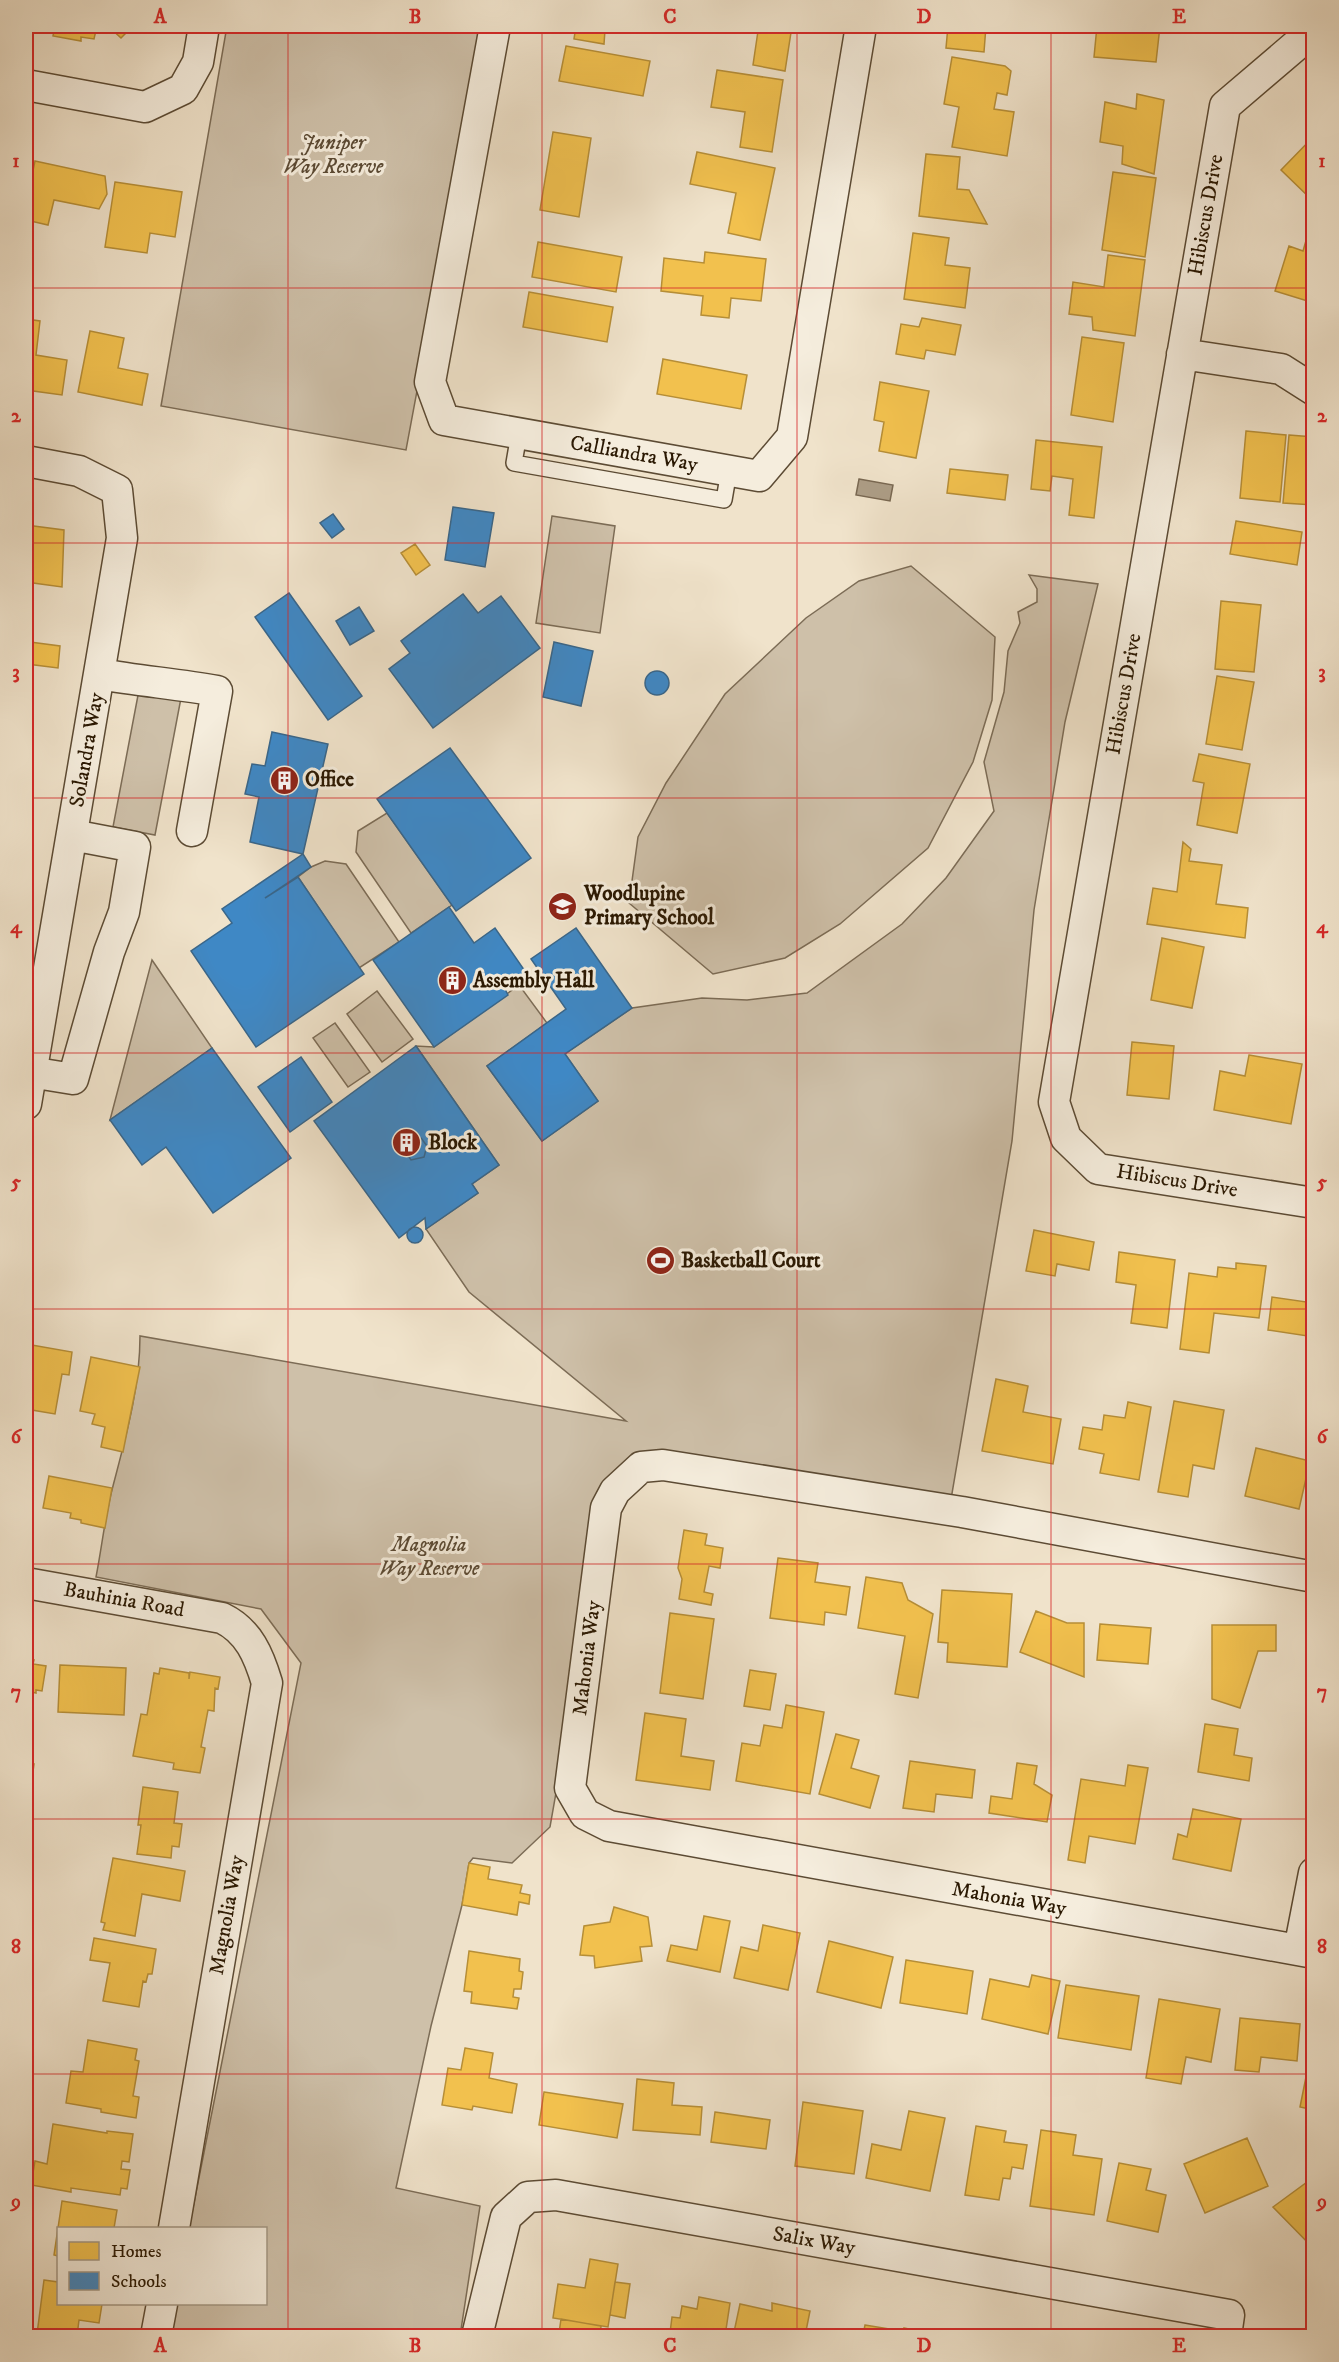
<svg xmlns="http://www.w3.org/2000/svg" width="1339" height="2362" font-family="'IM FELL DW Pica',serif">
	<rect width="100%" height="100%" fill="#f0e3cb"/>
	<filter id="stains"><feTurbulence type="fractalNoise" baseFrequency=".00333" numOctaves="4"/><feColorMatrix values="0 0 0 0 .2 0 0 0 0 .09 0 0 0 0 .02 0 0 0 .5 -.17"/></filter>
	<radialGradient id="worn" r=".72"><stop offset=".6" stop-color="#630" stop-opacity="0"/><stop offset="1" stop-color="#630" stop-opacity=".3"/></radialGradient>
	<path fill="#cec0a9" stroke="#7c6c56" stroke-width="1.5" d="M227,26h258l-79,424 -245,-44z
		M552,516l63,10 -15,107 -64,-10z
		M911,566l84,71 -3,63 -19,62 -45,86 -88,76 -55,34 -72,16 -84,-71 9,-66 28,-54 59,-89 81,-76 53,-37z
		M1029,575l69,9 -33,138 -31,188 -22,231 -64,376 -301,-43 -41,34 -56,319 -38,36 -39,-5 -4,5 -7,42 -31,121 -35,162 84,18 -20,130h-292l7,-32h91v-76h-77l112,-565 -40,-54 -165,-32c6,-30 9,-62 17,-91 13,-50 27,-99 27,-150l486,85 -157,-129 -43,-63 52,-36 -6,-9 27,-19 -83,-119 18,1 85,-62 28,38 -60,43 55,75 56,-40 -33,-47 67,-46 70,-10 45,2 60,-7 95,-69 44,-46 48,-67 -10,-49 20,-70 4,-41 12,-28 -2,-11 19,-10v-13z
		M139,690l42,8 -26,137 -42,-8z
		M387,813l65,92 -41,28 -55,-81 2,-21z
		M325,861l21,3 53,78 -40,26 -61,-91 13,-10z
		M152,960l60,88 -102,72z
		M377,991l36,48 -31,23 -35,-48z
		M335,1023l35,49 -22,15 -35,-49z"/>
	<path fill="#ad9e87" stroke="#796852" stroke-width="1.5" d="M859,479l34,6 -3,16 -34,-6z"/>
	<path fill="#f2c14e" stroke="#b68e37" stroke-width="1.5" d="M55,26h42l-3,13 -13,-2v4l-28,-5z
		M108,26h25l-12,12z
		M576,26h36v5l-7,-1 -1,14 -30,-5z
		M725,26h67l-7,45 -32,-6 5,-34z
		M948,26h38l-2,26 -38,-4z
		M1097,26h63l-4,36 -62,-5z
		M566,46l84,15 -7,35 -84,-15z
		M952,57l53,9 6,5 -4,24 -10,-2 -3,16 20,3 -7,44 -55,-9 7,-40 -15,-3z
		M717,70l66,10 -11,72 -32,-5 5,-35 -34,-5z
		M1137,94l27,6 -10,74 -32,-10 1,-18 -23,-4 5,-40 31,7z
		M553,132l38,6 -12,79 -39,-7z
		M1314,136v66l-33,-32z
		M697,152l78,16 -15,72 -32,-7 8,-40 -46,-9z
		M926,154l34,3 -3,32 12,1 18,34 -68,-8z
		M35,161l70,15 2,18 -8,15 -45,-9 -6,25 -22,-5v-17z
		M1113,172l43,6 -11,79 -43,-7z
		M115,182l67,10 -7,45 -25,-4 -3,20 -42,-6z
		M1312,220h2v83l-39,-12 14,-45 14,5z
		M913,233l36,5 -4,27 25,3 -5,40 -61,-9z
		M538,242l84,15 -6,35 -84,-15z
		M705,252l61,7 -5,42 -30,-3 -2,20 -28,-3 2,-19 -42,-5 3,-33 40,5z
		M1108,255l37,5 -10,76 -42,-6 -1,-13 -23,-3 4,-32 31,5z
		M529,292l84,15 -6,35 -84,-15z
		M922,318l39,7 -6,30 -29,-5 -2,9 -28,-5 5,-30 18,3z
		M26,319l14,2 -4,34 31,5 -5,35 -36,-5z
		M90,331l34,7 -6,30 30,6 -6,31 -64,-13z
		M1082,337l42,6 -11,79 -42,-7z
		M663,359l84,16 -6,34 -84,-15z
		M880,382l49,9 -13,67 -37,-7 5,-29 -10,-2z
		M1246,431l40,4 -6,67 -40,-4z
		M1289,435l25,2v68l-31,-2z
		M1036,440l66,7 -8,71 -25,-3 4,-36 -21,-3 -2,15 -19,-2z
		M950,469l58,6 -3,25 -58,-7z
		M1236,521l66,11 -5,33 -67,-11z
		M26,525l38,5 -2,57 -36,-5z
		M415,544l15,21 -14,10 -15,-22z
		M1221,601l40,4 -7,67 -39,-3z
		M30,642l30,4 -2,22 -31,-4z
		M1217,676l37,6 -12,68 -36,-6z
		M1199,754l51,10 -13,69 -40,-8 7,-42 -11,-2z
		M1183,842l8,7 -2,12 33,4 -6,39 32,4 -3,30 -98,-14 6,-36 24,4z
		M1162,938l42,9 -12,61 -41,-8z
		M1132,1042l42,4 -5,53 -42,-4z
		M1249,1055l53,9 -11,60 -77,-14 6,-39 25,5z
		M1034,1230l60,12 -5,28 -32,-6 -2,12 -29,-5z
		M1119,1252l56,8 -8,68 -36,-5 5,-38 -20,-3z
		M1236,1263l30,3 -7,52 -45,-5 -5,40 -29,-4 9,-76 28,4 1,-10 18,2z
		M1309,1277h5v60l-46,-7 4,-33 34,5z
		M26,1344l46,8 -3,23 -7,-1 -7,40 -29,-5z
		M91,1357l49,10 -17,85 -22,-5 4,-20 -13,-3 3,-10 -15,-3z
		M996,1379l32,7 -5,26 38,7 -8,45 -71,-13z
		M1174,1401l50,9 -10,59 -21,-4 -5,32 -30,-5z
		M1128,1402l23,5 -12,73 -39,-7 4,-19 -25,-5 4,-22 19,3 2,-15 21,3z
		M1256,1448l54,13 -11,48 -54,-13z
		M49,1476l63,12 -7,40 -24,-5v-3l-11,-2 1,-5 -28,-5z
		M684,1530l23,4 -2,11 18,3 -3,20 -11,-2 -5,26 9,2 -2,11 -32,-6 3,-20 -4,-11z
		M778,1558l40,5 -3,19 35,5 -4,28 -21,-3 -1,13 -54,-7z
		M866,1577l36,6 6,17 25,14 -15,84 -23,-4 10,-58 -47,-8z
		M942,1590l70,4 -5,73 -60,-5 1,-19 -10,-1z
		M1036,1611l31,12h17v54l-64,-25z
		M670,1613l44,6 -11,80 -43,-6z
		M1100,1624l51,4 -3,36 -51,-4z
		M1212,1625h64v26h-18l-18,57 -28,-9z
		M26,1659l8,1 -1,4 13,2 -4,25 -6,-1v3l-10,-2z
		M60,1665l66,3 -2,47 -66,-3z
		M160,1668l29,5v6l1,-7 30,5 -2,12 -3,-1 -1,23 -6,-1 -7,37 4,1 -5,25 -27,-4 1,-6 -41,-7 8,-42 6,1 7,-42 5,1z
		M750,1670l26,4 -6,36 -26,-4z
		M786,1705l38,7 -14,82 -74,-13 6,-38 18,3 4,-21 18,3z
		M645,1713l41,6 -5,37 33,5 -4,29 -74,-10z
		M1205,1724l33,5 -4,26 18,3 -3,23 -51,-9z
		M836,1734l23,6 -8,28 28,8 -9,32 -51,-14z
		M910,1761l65,9 -3,28 -36,-4 -2,18 -31,-4z
		M26,1763l8,1 -5,37 -3,-1z
		M1017,1763l20,3 -3,18 18,11 -5,27 -58,-9 2,-17 21,3z
		M1128,1765l20,3 -13,76 -46,-8 -4,27 -17,-3 13,-81 44,7z
		M143,1787l35,5 -4,31 8,1 -3,23 -7,-1 -1,12 -34,-4 4,-29h-3z
		M1193,1809l48,10 -10,52 -58,-12 5,-25 9,3z
		M113,1858l72,13 -5,30 -38,-7 -7,42 -32,-6 2,-7 -4,-1z
		M469,1863l21,4 -2,12 34,6 -2,8 10,2 -1,9 -10,-2 -2,13 -55,-10z
		M614,1907l34,10 4,29 -12,1 2,14 -47,7 -1,-12 -14,-1 4,-29 26,-4z
		M704,1916l26,5 -10,51 -53,-11 4,-16 26,5z
		M763,1925l37,8 -12,57 -54,-12 7,-31 17,4z
		M94,1938l62,11 -4,25h-4l-2,8 -3,-1 -4,26 -36,-6 7,-38 -20,-3z
		M829,1941l64,16 -12,51 -64,-16z
		M469,1951l51,8 -1,12 4,1 -2,17h-7l-1,8 6,1 -2,11 -46,-6 1,-11 -8,-1z
		M906,1960l67,11 -6,43 -67,-11z
		M1032,1975l28,6 -12,53 -66,-15 8,-40 39,8z
		M1066,1985l73,11 -8,54 -73,-12z
		M1159,1999l61,10 -9,53 -25,-5 -5,27 -35,-6z
		M1240,2018l60,6 -3,37 -36,-4 -2,15 -24,-2z
		M1314,2037v73l-14,-3z
		M88,2040l49,9 -2,11 4,1 -6,35 6,1 -3,21 -35,-6v-3l-35,-6 5,-32 12,1z
		M465,2048l28,5 -4,25 28,6 -5,29 -39,-7 -1,4 -30,-5 6,-37 13,2z
		M637,2079l37,4 -2,22 30,2 -2,28 -67,-5z
		M544,2092l79,12 -6,34 -78,-13z
		M803,2102l60,9 -9,63 -59,-8z
		M909,2111l36,7 -15,73 -64,-13 6,-34 29,6z
		M715,2112l55,8 -4,29 -55,-7z
		M53,2124l54,9v-2l26,3 -4,28 -7,-1 -1,8 9,1 -3,19 -6,-1 -1,7 -49,-7v4l-40,-7 4,-24 12,3z
		M976,2126l30,5 -2,11 23,3 -4,24 -11,-2 -2,12 -7,-1 -4,22 -34,-5z
		M1041,2130l35,5 -3,20 29,4 -8,56 -64,-9z
		M1247,2138l21,48 -63,27 -21,-49z
		M1119,2163l32,6 -5,21 20,5 -8,37 -51,-11z
		M1314,2177v72l-41,-42z
		M62,2201l55,9 -3,18h-56v28l-4,-1z
		M590,2259l28,5 -10,63 -55,-9 5,-34 27,4z
		M44,2280l14,2v22h44l-3,19 -20,-3 -2,16 -40,-2z
		M615,2282l15,2 -5,34 -15,-3z
		M699,2297l31,6 -5,33h-37l-18,-3 2,-16 8,1 2,-12 15,3z
		M772,2303l38,8 -5,25h-58v-1l-13,-3 6,-28 32,7z
		M561,2319l40,7 -1,10h-19l-22,-3z
		M865,2325l31,5 -1,6h-61l1,-6 28,5z
		M904,2328l34,7 -1,1h-35z"/>
	<path fill="#3f88c5" stroke="#39668a" stroke-width="1.5" d="M453,507l41,6 -9,54 -40,-7z
		M333,514l11,15 -12,9 -12,-15z
		M289,593l73,103 -34,24 -73,-103z
		M463,594l15,19 23,-17 39,52 -107,80 -44,-59 21,-16 -9,-12z
		M359,607l15,24 -24,14 -14,-24z
		M554,642l39,9 -12,55 -38,-9z
		M645 683a12 12 0 1 1 24 0a12 12 0 1 1-24 0Z
		M272,732l56,12 -25,110 -53,-12 9,-45 -14,-3 7,-30 13,2z
		M450,748l81,110 -75,53 -79,-112z
		M303,854l8,13 -46,31 33,-21 66,97 -108,73 -65,-96 41,-28 -10,-14z
		M449,907l25,36 21,-15 32,46 -22,15 3,6 -74,52 -61,-87z
		M576,928l56,80 -67,46 33,47 -56,40 -55,-75 79,-57 -35,-50z
		M416,1046l83,119 -27,19 6,9 -52,36 -1,-11 -26,20 -85,-117z
		M212,1048l79,110 -78,55 -47,-66 -24,18 -32,-45z
		M301,1057l31,45 -42,30 -32,-45z
		M421,1138l6,8 -3,11 -13,3 -6,-9 3,-11z
		M407 1235a8 8 0 1 1 16 0a8 8 0 1 1-16 0Z"/>
	<g fill="none" stroke-linecap="round" stroke-linejoin="round">
		<defs>
			<path id="lane" d="M519,434l-5,29 210,37 5,-29"/>
			<path id="street" d="M495,26l-65,356 14,38 315,56 33,-39 69,-411
				M1314,30l-89,76 -171,996 12,36 32,31 216,34
				M26,85l119,22 38,-18 15,-27 6,-36
				M1182,354l99,15 33,21
				M26,461l53,10 38,19 5,48 -96,566
				M100,674c39,7 78,10 117,17l-25,140
				M30,1072l43,7 36,-127 15,-40 11,-65 -63,-12
				M1314,1577l-352,-65 -299,-47 -22,2 -26,24 -9,17 -36,280 15,26 24,12 705,127
				M26,1583l196,35c27,13 37,38 45,65l-93,545
				M1299,1950l15,-77
				M156,2336l6,-32
				M477,2336l29,-119 22,-20 28,-2 673,120 -3,21"/>
		</defs>
		<use href="#lane" stroke="#5c4b34" stroke-width="18"/>
		<use href="#street" stroke="#5c4b34" stroke-width="33"/>
		<use href="#lane" stroke="#f5eddd" stroke-width="15"/>
		<use href="#street" stroke="#f5eddd" stroke-width="30"/>
	</g>
	<path fill="none" stroke="#d62828" stroke-width="1.5" stroke-opacity="0.55" d="M288,26v2310M542,26v2310M797,26v2310M1051,26v2310M26,288h1288M26,543h1288M26,798h1288M26,1053h1288M26,1309h1288M26,1564h1288M26,1819h1288M26,2074h1288"/>
	<defs>
		<symbol id="building-disc" viewBox="-11 -11 22 22"><circle r="9.5" fill="#8f2418" stroke="#f5eddd"/><path d="M-4-6H4V6H1V3H-1V6H-4ZM-2.5-4.3h1.7v1.8h-1.7ZM.8-4.3h1.7v1.8H.8ZM-2.5-1h1.7V.8h-1.7ZM.8-1h1.7V.8H.8Z" fill="#fff"/></symbol>
		<symbol id="school-disc" viewBox="-11 -11 22 22"><circle r="9.5" fill="#8f2418" stroke="#f5eddd"/><path d="M0-5L7-2L0 1L-7-2ZM-4 1L0 2.5L4 1V4Q0 6-4 4Z" fill="#fff"/></symbol>
		<symbol id="stadium-disc" viewBox="-11 -11 22 22"><circle r="9.5" fill="#8f2418" stroke="#f5eddd"/><path d="M0-5a6.5 5 0 1 0 0 10a6.5 5 0 1 0 0-10ZM-3.5-1.8h7v3.6h-7Z" fill="#fff"/></symbol>
	</defs>
	<g fill-rule="evenodd">
		<use href="#building-disc" x="268" y="764" width="33" height="33"/>
		<use href="#school-disc" x="546" y="890" width="33" height="33"/>
		<use href="#building-disc" x="436" y="964" width="33" height="33"/>
		<use href="#building-disc" x="390" y="1126" width="33" height="33"/>
		<use href="#stadium-disc" x="644" y="1244" width="33" height="33"/>
	</g>
	<g text-anchor="middle" dominant-baseline="central" stroke-width="6" stroke-linejoin="round" paint-order="stroke">
		<g font-size="21" font-style="italic" fill="#5b4a34" stroke="#f5eddd">
			<text x="333" y="143">Juniper<tspan x="333" dy="24">Way Reserve</tspan></text>
			<text x="429" y="1545">Magnolia<tspan x="429" dy="24">Way Reserve</tspan></text>
		</g>
		<g font-size="21" fill="#2a1802" stroke="#f5eddd">
			<text transform="translate(1206 215) rotate(-80)">Hibiscus Drive</text>
			<text transform="translate(634 454) rotate(10)">Calliandra Way</text>
			<text transform="translate(1124 694) rotate(-80)">Hibiscus Drive</text>
			<text transform="translate(87 750) rotate(-80)">Solandra Way</text>
			<text transform="translate(1177 1181) rotate(9)">Hibiscus Drive</text>
			<text transform="translate(124 1600) rotate(10)">Bauhinia Road</text>
			<text transform="translate(587 1658) rotate(-83)">Mahonia Way</text>
			<text transform="translate(1009 1899) rotate(10)">Mahonia Way</text>
			<text transform="translate(227 1915) rotate(-80)">Magnolia Way</text>
			<text transform="translate(814 2241) rotate(10)">Salix Way</text>
		</g>
		<g font-size="21" font-weight="bold" fill="#2a1802" stroke="#f5eddd" text-anchor="start">
			<text x="305" y="780">Office</text>
			<text x="584" y="894">Woodlupine<tspan x="584" dy="24">Primary School</tspan></text>
			<text x="473" y="981">Assembly Hall</text>
			<text x="428" y="1143">Block</text>
			<text x="681" y="1261">Basketball Court</text>
		</g>
	</g>
	<rect width="1339" height="2362" fill="none" stroke="#f0e3cb" stroke-width="66"/>
	<rect x="57" y="2227" width="210" height="78" fill="#f5eddd" stroke="#a49885" stroke-width="1.5"/>
	<rect x="69" y="2242" width="30" height="18" fill="#f2c14e" stroke="#a49885" stroke-width="1.5"/>
	<text x="111" y="2257" font-size="18" fill="#2a1802">Homes</text>
	<rect x="69" y="2272" width="30" height="18" fill="#3f88c5" stroke="#a49885" stroke-width="1.5"/>
	<text x="111" y="2287" font-size="18" fill="#2a1802">Schools</text>
	<rect x="33" y="33" width="1273" height="2296" fill="none" stroke="#d62828" stroke-width="2"/>
	<g font-size="20" text-anchor="middle" font-weight="bold" fill="#d62828">
		<text x="160" y="23">A</text>
		<text x="415" y="23">B</text>
		<text x="670" y="23">C</text>
		<text x="924" y="23">D</text>
		<text x="1179" y="23">E</text>
		<text x="16" y="167">1</text>
		<text x="1322" y="167">1</text>
		<text x="16" y="422">2</text>
		<text x="1322" y="422">2</text>
		<text x="16" y="678">3</text>
		<text x="1322" y="678">3</text>
		<text x="16" y="933">4</text>
		<text x="1322" y="933">4</text>
		<text x="16" y="1188">5</text>
		<text x="1322" y="1188">5</text>
		<text x="16" y="1443">6</text>
		<text x="1322" y="1443">6</text>
		<text x="16" y="1698">7</text>
		<text x="1322" y="1698">7</text>
		<text x="16" y="1953">8</text>
		<text x="1322" y="1953">8</text>
		<text x="16" y="2208">9</text>
		<text x="1322" y="2208">9</text>
		<text x="160" y="2352">A</text>
		<text x="415" y="2352">B</text>
		<text x="670" y="2352">C</text>
		<text x="924" y="2352">D</text>
		<text x="1179" y="2352">E</text>
	</g>
	<rect width="100%" height="100%" filter="url(#stains)"/>
	<rect width="100%" height="100%" fill="url(#worn)"/>
</svg>
